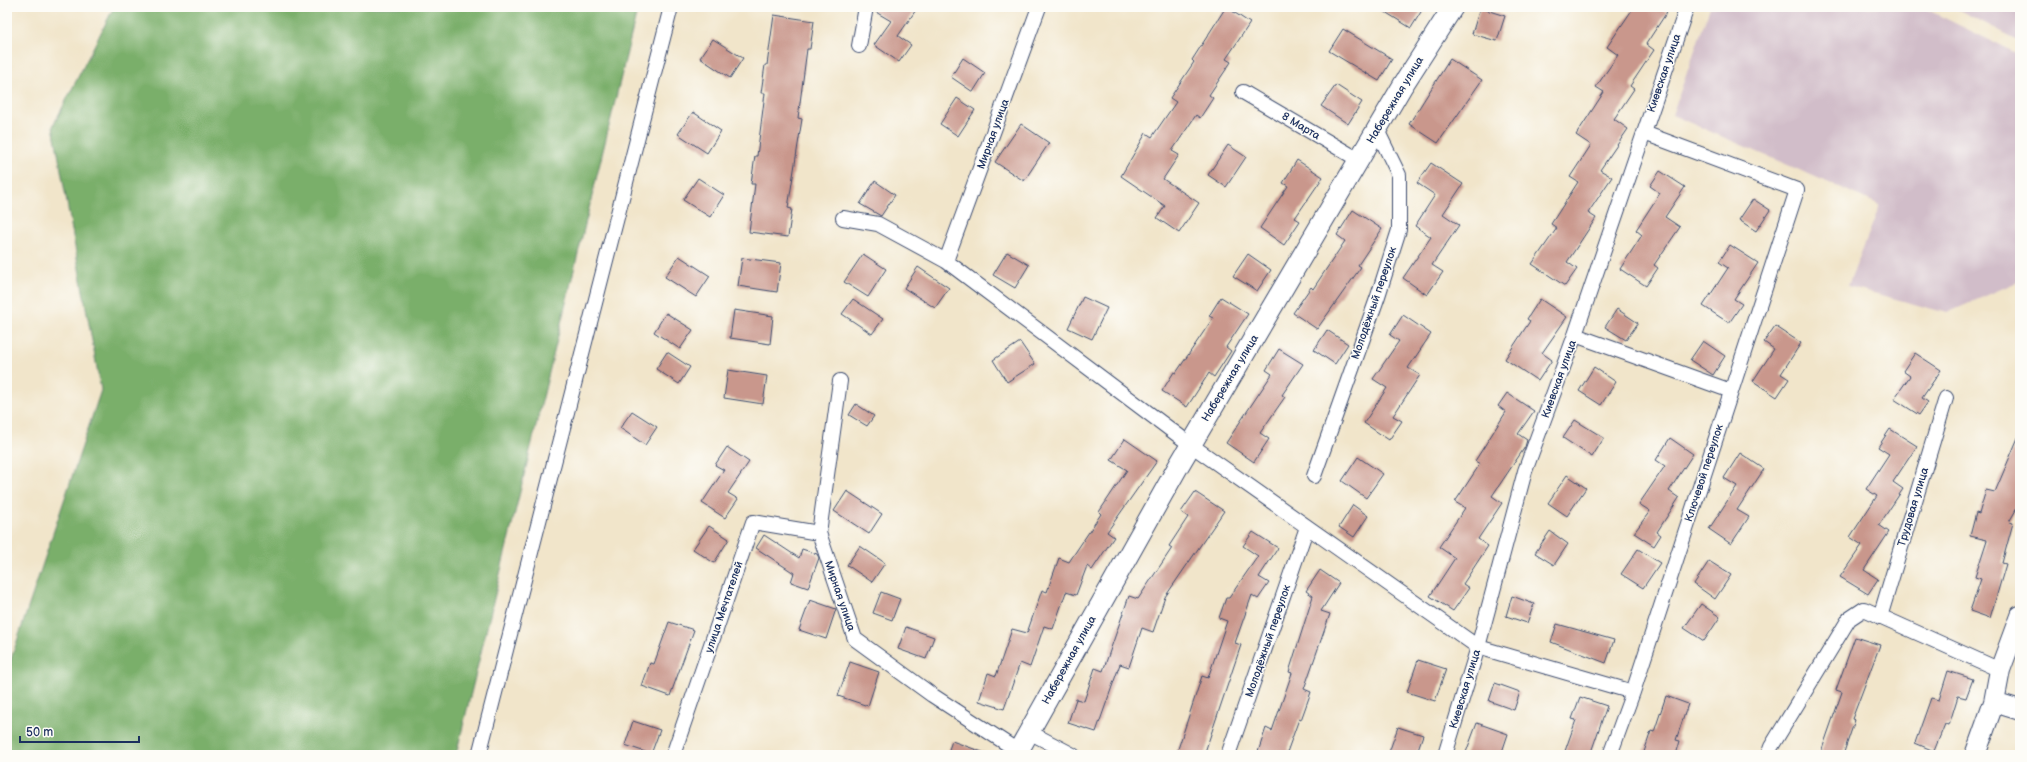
<svg xmlns="http://www.w3.org/2000/svg" width="2027" height="762" font-family="'Balsamiq Sans',sans-serif">
	<rect width="100%" height="100%" fill="#fdfcf7"/>
	<filter id="ink" filterUnits="userSpaceOnUse"><feTurbulence type="fractalNoise" baseFrequency=".025" numOctaves="2"/><feDisplacementMap in="SourceGraphic" scale="8" xChannelSelector="R" yChannelSelector="G"/><feConvolveMatrix kernelMatrix="1 2 1 2 8 2 1 2 1" color-interpolation-filters="sRGB"/></filter>
	<filter id="wash" filterUnits="userSpaceOnUse"><feTurbulence type="fractalNoise" baseFrequency=".012" numOctaves="4" result="noise"/><feDisplacementMap in="SourceGraphic" scale="16" xChannelSelector="R" yChannelSelector="G"/><feGaussianBlur stdDeviation="0.9" result="paint"/><feColorMatrix in="noise" values="0 0 0 0 0 0 0 0 0 0 0 0 0 0 0 0 0 1.4 0 .05"/><feComposite in="paint" operator="in"/></filter>
	<g filter="url(#wash)">
		<rect width="100%" height="100%" fill="#f1e5ca"/>
		<path fill="#d1bdc9" d="M1710,7h212l98,48v218l-3,9 -70,31 -99,-27 32,-81 -208,-90z
			M1953,7h67v34z"/>
		<path fill="#7aaf6a" stroke="#4a6f64" d="M114,7h524l-182,748h-449v-84l94,-281 -48,-264z"/>
		<g id="blocks">
			<path fill="#c9978c" d="M874,7h44l-20,29 13,9 -12,17 -25,-17 17,-24 -17,-10z
				M1226,7l24,16 -24,36 5,3 -22,33 4,3 -13,20 -4,-3 -24,36 7,4 -16,24 36,24 -20,30 -22,-15 8,-12 -44,-30 25,-43 6,4 24,-35 -6,-4 24,-36 -2,-2z
				M1377,7h47l-13,21z
				M1634,7h25l8,5 -21,32 8,6 -24,36 4,3 -20,30 14,10 -28,41 12,7 -24,36 8,5 -29,44 10,7 -12,17 -33,-22 25,-36 -6,-4 27,-42 -8,-5 21,-32 -15,-10 28,-43 -8,-5 22,-32 -11,-8z
				M1480,8l25,8 -8,25 -25,-7z
				M774,15l40,6 -4,28h-3l-9,69 4,1 -14,89 4,1 -4,28 -39,-5 6,-48h-4l4,-28h2l8,-63h-4l4,-28h2z
				M1343,29l49,30 -13,22 -50,-30z
				M713,39l30,19 -13,20 -30,-20z
				M963,58l22,15 -12,19 -22,-15z
				M1450,59l32,21 -44,63 -29,-19z
				M1336,85l26,17 -14,22 -27,-18z
				M957,98l18,12 -17,26 -18,-12z
				M693,112l28,19 -14,22 -29,-19z
				M1021,124l28,19 -25,38 -29,-19z
				M1228,145l18,12 -20,30 -18,-12z
				M1297,160l26,17 -28,41 5,3 -16,24 -24,-17 28,-42 -5,-3z
				M1431,163l32,21 -20,30 16,11 -27,40 11,7 -16,23 -24,-17 28,-41 -16,-11 20,-31 -18,-12z
				M1660,171l25,16 -20,30 15,10 -26,38 4,3 -12,18 -26,-17 22,-34 -6,-5 24,-37 -10,-7z
				M698,178l26,17 -14,22 -27,-17z
				M875,181l20,14 -14,21 -21,-12z
				M1753,199l17,11 -14,21 -17,-11z
				M1353,210l29,19 -24,36 3,2 -44,62 -24,-16 18,-26 2,2 32,-48 -8,-6z
				M1730,245l28,18 -24,36 8,5 -13,19 -26,-17 25,-38 -9,-6z
				M1007,252l22,13 -14,23 -22,-13z
				M863,254l23,15 -18,28 -24,-15z
				M1248,254l23,16 -14,21 -24,-15z
				M679,256l31,20 -14,21 -31,-20z
				M742,258l39,5 -4,29 -39,-6z
				M918,267l31,21 -14,20 -31,-20z
				M1083,297l24,11 -15,31 -24,-11z
				M1221,297l27,17 -22,33 5,4 -17,26 -5,-4 -22,34 -25,-16 12,-19 2,1 37,-55 -4,-2z
				M853,299l30,20 -11,15 -30,-20z
				M1540,299l27,18 -25,36 10,7 -14,21 -33,-22 25,-38 -3,-2z
				M1617,309l21,14 -12,17 -21,-13z
				M734,310l39,6 -3,28 -40,-6z
				M666,313l27,17 -13,19 -26,-17z
				M1403,315l28,19 -23,34 12,7 -27,41 9,5 -13,19 -25,-17 23,-35 -14,-9 26,-38 -9,-6z
				M1775,326l26,17 -20,31 8,5 -12,18 -24,-16 21,-32 -10,-7z
				M1327,330l21,14 -13,20 -21,-14z
				M1703,341l22,15 -12,19 -23,-15z
				M1020,342l15,22 -28,18 -14,-22z
				M1279,349l24,15 -21,31 3,2 -25,36 9,6 -15,23 -28,-19 46,-69 -6,-4z
				M667,352l23,15 -11,17 -23,-15z
				M1915,353l26,17 -19,28 6,4 -9,13 -25,-16 16,-23 -7,-5z
				M1594,367l22,15 -15,23 -22,-14z
				M728,370l39,6 -4,28 -39,-6z
				M1507,393l27,18 -16,23 9,6 -2,7 -33,49 10,7 -24,36 10,7 -25,38 6,4 -16,23 -23,-15 25,-38 -16,-11 26,-39 -10,-6 25,-38 -5,-3 31,-49 -8,-6z
				M856,404l18,12 -7,10 -18,-11z
				M632,411l25,16 -12,18 -25,-17z
				M1575,420l29,18 -12,19 -29,-19z
				M1890,429l27,17 -24,36 10,7 -24,36 10,7 -25,38 14,9 -10,15 -28,-17 22,-32 -12,-8 27,-41 -11,-7 23,-35 -11,-7z
				M2020,433v70l-11,19 4,1 -11,40 4,1 -16,54 -20,-7 11,-32 -6,-2 12,-37 -17,-4 6,-23 3,1 7,-24 9,2z
				M1670,438l23,16 -24,37 10,7 -22,34 4,3 -7,11 -20,-13 16,-22 -11,-7 26,-38 -9,-6z
				M1125,439l32,22 -50,71 7,5 -22,33 -5,-4 -11,29 -10,-3 -13,37 -9,-3 -14,41 -10,-4 -16,46 -25,-8 9,-28 8,3 16,-47 15,4 15,-43 5,2 12,-34 10,4 32,-48 -2,-2 28,-42 -16,-10z
				M727,447l22,15 -21,31 10,6 -13,19 -23,-15 22,-33 -9,-5z
				M1740,453l24,16 -27,41 12,7 -18,27 -22,-15 28,-43 -13,-8z
				M1358,457l25,17 -17,24 -24,-17z
				M1567,475l19,13 -19,28 -19,-13z
				M847,491l35,23 -13,20 -35,-23z
				M1195,492l29,19 -59,86 -12,35 -11,-4 -13,39 -9,-3 -24,68 -28,-9 8,-24 8,2 11,-33 8,3 26,-75 9,3 34,-51 -3,-2 19,-29 -7,-5z
				M1353,505l15,11 -14,21 -15,-10z
				M709,526l20,13 -15,24 -21,-14z
				M1550,531l18,13 -14,21 -19,-12z
				M1253,532l25,16 -19,29 10,6 -11,16 -6,-4 -17,48 6,2 -37,110h-18l-9,-3 25,-76 6,2 19,-57 -8,-3 7,-20h3l29,-42 -15,-10z
				M764,535l35,23 3,-9 15,5 2,4 -11,30 -17,-6 3,-9 -38,-25z
				M860,546l25,17 -13,19 -25,-17z
				M1638,549l22,14 -17,25 -22,-14z
				M1709,561l22,14 -16,24 -21,-15z
				M1320,570l19,13 -18,28 9,3 -26,75 7,3 -10,28 -2,-1 -13,36h-29l9,-27 6,3 20,-58 -3,-1 24,-76 -7,-5z
				M881,592l19,7 -8,21 -19,-7z
				M1512,596l22,8 -7,19 -21,-7z
				M810,600l26,9 -10,30 -27,-9z
				M1701,604l19,13 -16,24 -20,-13z
				M669,622l25,8 -24,66 -28,-10 8,-23 4,1z
				M1557,624l57,16 -8,23 -55,-21z
				M906,627l28,10 -8,22 -28,-10z
				M1855,637l25,8 -28,74 3,1 -12,35h-23l22,-63 -6,-2z
				M1418,660l28,9 -11,32 -28,-9z
				M850,662l29,10 -11,34 -30,-10z
				M1948,671l25,8 -7,19 -8,-2 -9,29 -4,-1 -11,27 -19,-8 16,-45 8,2z
				M1495,683l25,9 -6,18 -25,-9z
				M1666,696l22,8 -12,36 4,1 -4,14h-33l8,-24 3,1z
				M1580,697l27,9 -17,49h-12l-13,-4 11,-31 -4,-1z
				M633,721l27,9 -9,24 -26,-9z
				M1477,723l31,11 -7,21h-36z
				M1398,727l25,8 -7,20h-28z
				M952,741l33,12v2h-38z"/>
		</g>
	</g>
	<g filter="url(#ink)">
		<use href="#blocks" fill-opacity="0" stroke="#3b4a6e" stroke-width="1"/>
		<g fill="none" stroke-linecap="round" stroke-linejoin="round">
			<defs>
				<path id="street" d="M859,46l7,-39
					M1243,92l116,68
					M843,218l35,6 68,37 245,184 287,202 155,45
					M946,261l93,-254
					M1575,335l156,56
					M840,381l-21,152 36,106 77,56 86,56
					M1314,476l64,-180 21,-66v-55l-22,-45
					M1880,617l66,-219
					M1029,732l44,23
					M479,755l192,-748
					M673,755l80,-233 66,11
					M1228,755l79,-228
					M1445,755l33,-108 47,-176 50,-136 112,-328
					M1610,755l23,-63 164,-502 -153,-57
					M1768,755l3,-8 78,-128 15,-10 136,61"/>
				<path id="secondary" d="M1994,702l26,8
					M1016,755l163,-290 224,-380 50,-78
					M1975,755l19,-53 6,-32 20,-54"/>
			</defs>
			<use href="#street" stroke="#3b4a6e" stroke-width="16"/>
			<use href="#secondary" stroke="#3b4a6e" stroke-width="22"/>
			<use href="#street" stroke="#fff" stroke-width="14"/>
			<use href="#secondary" stroke="#fff" stroke-width="20"/>
		</g>
	</g>
	<g text-anchor="middle" dominant-baseline="central" stroke-width="3" stroke-linejoin="round" paint-order="stroke">
		<g font-size="11" fill="#1b2f5e" stroke="#fdfcf7">
			<text transform="translate(1664 73) rotate(-71)">Киевская улица</text>
			<text transform="translate(1395 100) rotate(-59)">Набережная улица</text>
			<text transform="translate(1301 126) rotate(31)">8 Марта</text>
			<text transform="translate(993 134) rotate(-70)">Мирная улица</text>
			<text transform="translate(1374 303) rotate(-71)">Молодёжный переулок</text>
			<text transform="translate(1230 378) rotate(-59)">Набережная улица</text>
			<text transform="translate(1559 379) rotate(-70)">Киевская улица</text>
			<text transform="translate(1704 473) rotate(-72)">Ключевой переулок</text>
			<text transform="translate(1913 507) rotate(-73)">Трудовая улица</text>
			<text transform="translate(840 596) rotate(71)">Мирная улица</text>
			<text transform="translate(724 607) rotate(-71)">улица Мечтателей</text>
			<text transform="translate(1268 641) rotate(-71)">Молодёжный переулок</text>
			<text transform="translate(1069 660) rotate(-61)">Набережная улица</text>
			<text transform="translate(1465 689) rotate(-73)">Киевская улица</text>
		</g>
	</g>
	<rect width="2027" height="762" fill="none" stroke="#fdfcf7" stroke-width="24"/>
	<path d="M20 736v6h119v-6" fill="none" stroke="#1b2f5e" stroke-width="2"/>
	<text x="26" y="736" font-size="12" fill="#1b2f5e" stroke="#fdfcf7" stroke-width="3" paint-order="stroke">50 m</text>
</svg>
